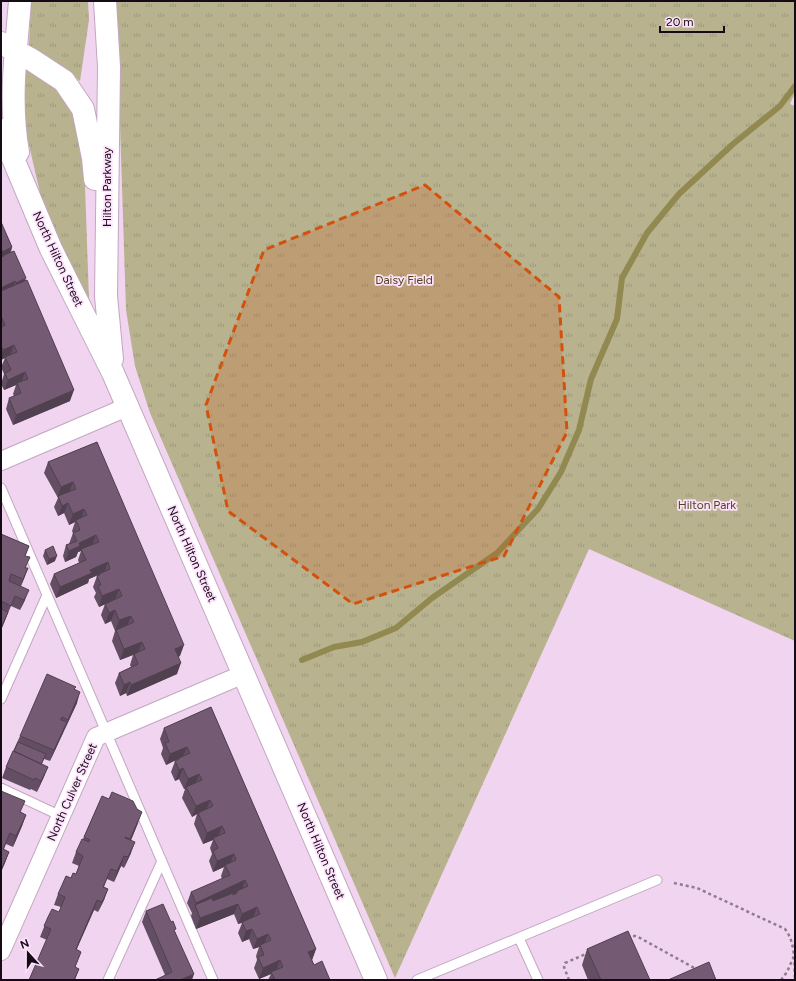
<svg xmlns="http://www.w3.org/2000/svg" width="796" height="981" font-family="Figtree,sans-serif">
	<defs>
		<pattern id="park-tufts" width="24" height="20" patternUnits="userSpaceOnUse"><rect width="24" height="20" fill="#b8b28e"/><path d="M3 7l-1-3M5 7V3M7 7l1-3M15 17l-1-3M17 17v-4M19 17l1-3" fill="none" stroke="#9d987a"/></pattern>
	</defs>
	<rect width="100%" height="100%" fill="#f1d4ef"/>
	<path fill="url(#park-tufts)" d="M31,1h57l1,19 -9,61 -51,-36z
		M116,1h679v92l-5,11 5,2v535l-206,-92 -194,429 -245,-565 -15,-47 -9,-56z
		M28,68l27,17 22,32 7,40 5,143 -5,1 -43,-104 -18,-78v-43z"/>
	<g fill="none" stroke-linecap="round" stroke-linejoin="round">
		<path stroke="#928951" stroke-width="6" d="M302,660l32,-13 28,-5 34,-14 36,-30 65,-45 41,-44 23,-37 18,-42 12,-51 26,-60 5,-41 25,-45 32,-39 54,-50 47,-38 15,-20"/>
		<defs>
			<path id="service" d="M1,488l212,492
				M1,699l46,-104
				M1,788l60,28
				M519,938l19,42
				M108,980l54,-119
				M417,980l240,-100"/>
			<path id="minor" d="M1,461l126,-54
				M1,951l95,-214 148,-63"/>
			<path id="primary" d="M105,1l4,66 -3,229 6,63
				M1,43l31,17 32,21 19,28 10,49 2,21
				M1,130l50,119 62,124 263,607
				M18,152c-9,-50 -2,-101 2,-151"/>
		</defs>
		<use href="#service" stroke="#c3a7c1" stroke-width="11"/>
		<use href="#minor" stroke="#c3a7c1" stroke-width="20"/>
		<use href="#primary" stroke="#c3a7c1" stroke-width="24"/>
		<path stroke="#907c8f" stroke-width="2.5" stroke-dasharray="3 3" stroke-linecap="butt" d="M674,883l23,5 88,41c11,14 9,34 10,51
			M627,936h8l5,2 58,32
			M569,980l-5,-13 1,-4 23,-10
			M781,980l6,-8 7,-16"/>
		<use href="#service" stroke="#fff" stroke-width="9"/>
		<use href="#minor" stroke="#fff" stroke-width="18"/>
		<use href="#primary" stroke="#fff" stroke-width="22"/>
	</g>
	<path fill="#644e63" d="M1,222l11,25 -1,5 13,29 46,120 -57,24 -7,-16 3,-11 5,-2 -1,-2 3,-9 -12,5 -3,-6 3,-10 -3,-7 4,-9 -4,2z
		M97,442l83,214 -2,1 -1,17 -50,22 -1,-3 -6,3 -5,-13 4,-10 12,-6 -1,-2 3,-10 -13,5 -8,-19 3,-10 -4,-10 -6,3 -4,-9 4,-11 -6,3 -5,-10 2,-4 -3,-6 4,-11 1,-1 -9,4 -1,4 -32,15 -6,-14 4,-10 25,-11 -1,-3 3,-9 -3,1 -2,5 -11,5 -2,-6 3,-11 3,-1 4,-11 -1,-2 3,-9 -6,3 -5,-12 -6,3 -4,-9 4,-9 -14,-25 4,-11z
		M1,534l28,12 -4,10 1,12h2l-7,18 4,14 -5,10 -9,-4 -10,24z
		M45,550l10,11 -8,4 -4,-9z
		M75,689l2,14 -27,58 -6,-2 -2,5 6,3 -11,25 -6,-3 -1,1 -28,-12 4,-11 14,-31z
		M211,707l105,242 -4,11 2,5 16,15h-62l3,-6 -12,5 -5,-11 3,-8 -1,-4 3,-9 -6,2 -4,-10 -7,3 -4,-9 4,-10 -4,1 -4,-10 -38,15 -5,-13 1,-3 -5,-10 4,-11 31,-13 -1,-3 3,-9 -11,5 -4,-11 3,-7 -2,-6 3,-8 -10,4 -9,-20 3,-10 -5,3 -10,-19 3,-9h-1l-5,-10 -4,2 -4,-9 4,-11 3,-2 -12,6 -5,-11 2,-6 -3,-9 4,-11z
		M1,791l20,21 5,3 -4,11 -9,21 -7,-3 -2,5 5,3 -8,20z
		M102,796l36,27 -7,17v13l-7,15 -3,-2 -7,16 -7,-3 -3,8 4,2 -4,11 -6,12 -4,-2 -18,40 5,2 -6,15 4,2 -4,11h-46l18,-40 -7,-3 8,-20 11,-5 2,-5 -7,-2 4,-11 13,-16 5,-4 3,-8 -7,-3 4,-11 7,-13z
		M146,911l29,21 17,48 -27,-5 -23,-53z
		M587,949l63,31h-62l-6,-15z"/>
	<path fill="#514050" d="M12,247l-4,11 -4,-2v-1l-3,6v-6l1,-3z
		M26,278l-4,11 -10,4 4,-10z
		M15,281l-3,11 -11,5v-9z
		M14,345l-4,11 -5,1v1l-4,2v-5l2,-5z
		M25,372l-4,11h-4l-1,2 -12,5 4,-10z
		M74,390l-4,11 -57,24 3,-10z
		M73,482l-4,11 -11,3 -1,2 4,-11z
		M68,503l-4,10 -6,3 4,-10z
		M84,509l-3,10 -5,1 -1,2 -6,3 4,-11z
		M96,535l-4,11 -11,3v2l-3,1 -2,5 -11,5 4,-11 10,-8z
		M57,556l-2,5 -8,4 2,-6z
		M108,562l-4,11 -5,1 -1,1 -9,4 -1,4 -32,15 4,-11 30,-17z
		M28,568l-4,11 -5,11 4,-11z
		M119,589l-4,11 -16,7 3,-11z
		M29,590l-4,10 -5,10 4,-10z
		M115,610l-4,11 -6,3 4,-11z
		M8,612l-4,11 -3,7v-2z
		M131,616l-4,10 -12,5 4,-11z
		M142,642l-4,11 -4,1 -1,1 -13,5 4,-11z
		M184,645l-4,11 -9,4 4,-11z
		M181,663l-4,11 -50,22 4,-11z
		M130,682l-4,11 -6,3 4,-11z
		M80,692l-3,11 -13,28 4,-11z
		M67,722l-4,11 -13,28 4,-11z
		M187,747l-4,10 -4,1 -1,1 -12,6 4,-11z
		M48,767l-4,10 -7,15 4,-11z
		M183,768l-4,11 -4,2 4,-11z
		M199,774l-4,11 -9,2 -1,2h-1l4,-10z
		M210,800l-4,11 -8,2 -1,1 -5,3 4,-11z
		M142,812l-4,11 -11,27 3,-11z
		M26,815l-4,11 -9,21 3,-11z
		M222,826l-4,11 -5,1v2l-10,4 4,-11z
		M135,842l-4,11 -7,15 4,-11z
		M9,852l-4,11 -4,9v-2z
		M234,854l-4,10 -5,1 -1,2 -11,5 4,-11z
		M124,856l-3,10 -7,16 3,-11z
		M245,880l-3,11h-5l-1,3 -39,18 -2,-6 1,-3z
		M108,889l-4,11 -6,12 4,-10z
		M97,900l-3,10 -22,50 4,-11z
		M238,904l-4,10 -38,15 4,-11z
		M257,907l-4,11 -15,6 4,-10z
		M252,929l-3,10 -7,3 4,-11z
		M268,934l-4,11h-4l-1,2 -6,2 4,-10z
		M316,949l-4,11 -8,3 4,-11z
		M280,960l-4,11 -5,1v2l-12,5 4,-11z
		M194,974l-2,6h-12z"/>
	<path fill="#745b73" stroke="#514050" d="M1,222l11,25 -10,5v-2l-1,1z
		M14,251l12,27 -10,5 -1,-2 -14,7v-31l3,-1v-1z
		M27,280l47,110 -58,25 -7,-17 12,-5 -4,-10 11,-4 -3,-7 -17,8 -3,-7 6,-3 -6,-13 12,-5 -3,-7 -11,5 -2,-4v-19l4,-2 -3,-7h-1v-27z
		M97,442l87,203 -9,4 6,14 -50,22 -1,-3 -6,3 -5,-12 19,-9 -4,-10 11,-5 -3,-7 -18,7 -8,-19 18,-8 -3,-6 -12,4 -4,-10 -6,3 -4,-9 17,-8 -3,-7 -17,7 -4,-10 3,-1 -4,-9 3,-1 -1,-1 11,-5 -2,-7 -18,8 2,3 -32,14 -6,-13 32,-14 -5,-11 18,-7 -3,-7 -17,8 1,3 -11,5 -3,-6 11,-4 -4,-8 7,-3 -4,-10 11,-5 -3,-6 -11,5 -5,-11 -6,3 -4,-10 18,-7 -3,-7 -12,5 -13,-25z
		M1,534l28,12 -4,10 5,1 -5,11h3l-5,11 -12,-5 -2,7 20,9 -5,10 -9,-4 -4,10 -10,-5z
		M53,546l4,10 -8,3 -4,-9z
		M1,609l7,3 -7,16z
		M47,674l29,13 -2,2 6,3 -12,28 -6,-3 -1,1v2l6,2 -13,28 -34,-14z
		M211,707l105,242 -8,3 6,13 8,-4 8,19h-55l-4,-8 12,-5 -3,-7 -17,8 -5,-11 6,-2 -4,-10 11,-5 -3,-6 -11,5 -5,-10 -6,2 -4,-9 18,-8 -3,-7 -15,7 -4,-10 -38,14 -5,-13 17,-7 1,3 20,-8v2l4,-2v-2l11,-5 -3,-6 -49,23 -5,-11 39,-17 -5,-10 11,-5 -2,-6 -17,7 -4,-10 5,-3 -5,-10 12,-5 -1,-3 -2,-4 -15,7 -9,-20 15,-7 -3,-6 -14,6 -10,-19 16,-7 -3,-6 -11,5 -5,-11 -4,2 -4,-9 4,-2v-1l11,-5 -3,-6 -17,7 -5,-11 4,-1 -5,-14z
		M18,742l28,12 -5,10 -27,-13z
		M13,751l35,16 -7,14 -6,-3 -1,2 -28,-13z
		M1,791l24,10 -5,11 6,3 -10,21 -6,-3 -7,16 6,3 -8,18z
		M112,792l21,9 4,8 5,3 -12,27 -5,-2v1l10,4 -7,15 -4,-1 -7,15 -6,-2 -8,18 5,2 -6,13 -5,-2 -21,49 5,3 -6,15 4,2 -5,11h-45l22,-51 -7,-3 4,-9 4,-8 7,3 6,-15 -7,-3 8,-18 5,2 2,-5 3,1 7,-18 -7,-4 6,-13 7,3 1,-2 -6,-3 18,-41 7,3z
		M163,904l8,18 2,-1 3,8 -2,1 20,44 -14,6h-25l17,-8 -26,-61z
		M628,931l22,49h-49l-14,-31z
		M709,962l7,18h-48z"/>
	<path fill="#d3510d" fill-opacity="0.2" stroke="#d3510d" stroke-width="3" stroke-dasharray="8 5" stroke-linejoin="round" d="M425,185l134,112 8,135 -63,124 -151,48 -125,-93 -22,-106 58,-155z"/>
	<g text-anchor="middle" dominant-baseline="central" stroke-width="3.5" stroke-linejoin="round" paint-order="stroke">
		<g font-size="12" fill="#140b14" stroke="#fee1fc">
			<text transform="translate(107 187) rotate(-90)">Hilton Parkway</text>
			<text transform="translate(58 259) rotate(65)">North Hilton Street</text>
			<text transform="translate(192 554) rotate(66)">North Hilton Street</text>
			<text transform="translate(72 792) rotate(-66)">North Culver Street</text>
			<text transform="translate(321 851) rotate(67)">North Hilton Street</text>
		</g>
		<g font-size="12" fill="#4d4619" stroke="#fee1fc">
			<text x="404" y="280">Daisy Field</text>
			<text x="707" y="505">Hilton Park</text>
		</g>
	</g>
	<rect width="796" height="981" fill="none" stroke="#140b14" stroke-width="4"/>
	<g transform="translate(28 953) rotate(339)" stroke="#fee1fc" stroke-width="3" paint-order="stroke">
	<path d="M0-3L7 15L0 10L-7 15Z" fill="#140b14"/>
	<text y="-6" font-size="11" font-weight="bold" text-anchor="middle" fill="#140b14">N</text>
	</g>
	<path d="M660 26v6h64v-6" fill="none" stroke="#140b14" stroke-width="2"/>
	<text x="666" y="26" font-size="12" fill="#140b14" stroke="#fee1fc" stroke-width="3" paint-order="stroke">20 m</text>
</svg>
